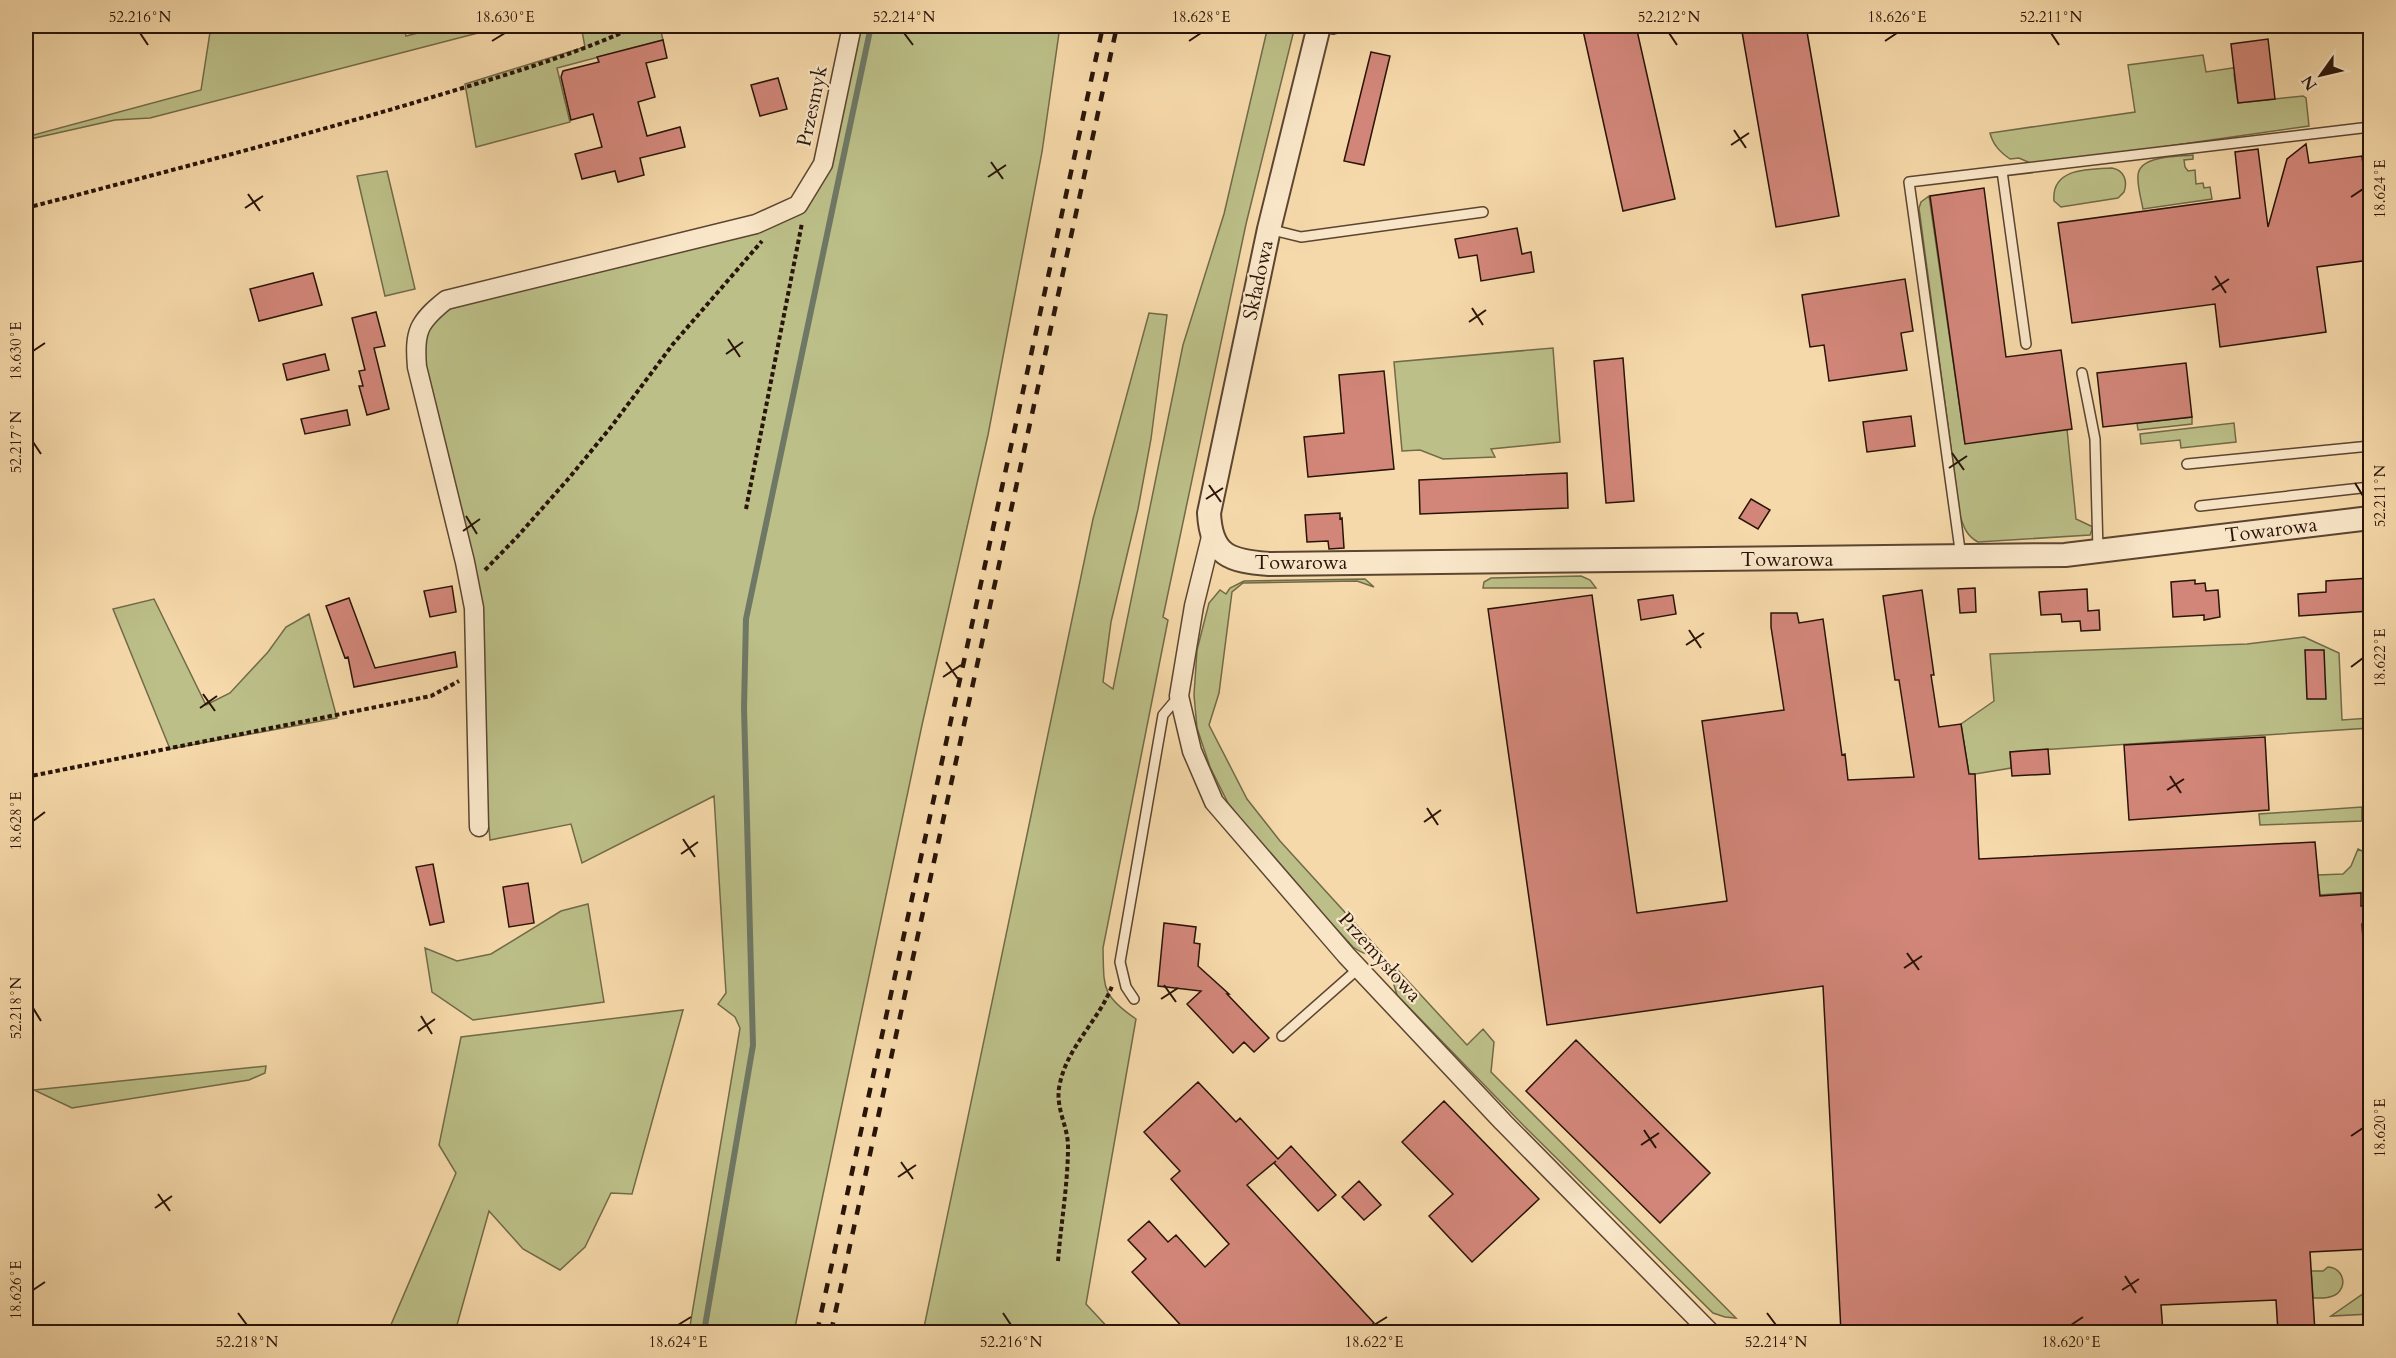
<svg xmlns="http://www.w3.org/2000/svg" width="2396" height="1358" font-family="Cardo,serif">
	<rect width="100%" height="100%" fill="#f6d9aa"/>
	<filter id="stains"><feTurbulence type="fractalNoise" baseFrequency=".00333" numOctaves="4"/><feColorMatrix values="0 0 0 0 .2 0 0 0 0 .09 0 0 0 0 .02 0 0 0 .5 -.17"/></filter>
	<radialGradient id="worn" r=".72"><stop offset=".6" stop-color="#630" stop-opacity="0"/><stop offset="1" stop-color="#630" stop-opacity=".3"/></radialGradient>
	<path fill="#bcbf88" stroke="#726a48" stroke-width="1.5" d="M211,26h192l3,10 39,-10h60l-355,92 -35,2 -89,20v-3l175,-47z
		M581,26h85l-6,1 3,13 -106,28 13,54 -94,25 -11,-63 120,-37z
		M847,26h213l-18,126 -54,283 -66,290 -128,607h-105l51,-304 -5,-11 -17,-13 8,-11 -12,-197 -132,67 -11,-39 -81,16 -1,-12h-10l-7,-56 -5,-92 9,-3 -8,-80 -54,-257 27,-39 311,-70 56,-25z
		M1268,26h27l-49,198 -83,393 5,3 -65,328c1,40 -2,47 33,71l-50,285 26,28h-189l170,-813 56,-206 18,2 -16,124 -13,70 -27,113 -8,60 10,7 70,-344 41,-131z
		M2203,55l3,17 33,-5 -5,7 4,29 65,-7 3,2 3,28 -274,39 -16,-7 -9,1c-10,-7 -17,-14 -20,-26l145,-21 -7,-47z
		M2193,155v4l-9,1 1,7 3,4 7,-1 1,14 7,-1 1,5 6,-1 2,12 -69,10c-2,-11 -6,-23 -5,-34 2,-20 39,-18 55,-20z
		M2112,168c12,2 16,13 12,24l-6,6 -57,9 -7,-6c-3,-33 34,-32 58,-33z
		M387,171l28,118 -30,7 -28,-120z
		M1929,196l36,247 102,-14 9,90 17,8 -3,8 -112,7c-11,-6 -14,-14 -18,-26l-41,-308 2,-6z
		M1553,348l7,94 -69,7 4,8 -52,2 -23,-9 -18,1 -8,-89z
		M2192,417v7l-54,6 -1,-7z
		M2234,423l2,19 -55,6 -1,-8 -39,4 -1,-10z
		M1581,576l9,4 6,8h-113l1,-6 7,-4z
		M1365,579l9,8 -17,-6 -114,2 -11,9 -13,101 -10,32 38,74 33,42 102,112c-11,4 -19,1 -29,-6l-83,-91 -42,-53 -18,-36 -13,-39 -3,-33 3,-45 12,-47 11,-13 6,4 4,-6 14,-7z
		M154,599l52,106 24,-12 38,-41 18,-25 23,-13 28,104 -167,31 -57,-140z
		M2304,637l35,16 3,67 28,-2v10l-360,24 1,16 -36,6 -61,3 54,-9 -7,-44 33,-23 -4,-47 257,-10z
		M2362,807v14l-102,4 -1,-11z
		M2358,849l12,6v37l-88,5 35,-22 26,-1 8,-8z
		M588,904l16,98 -131,18 -41,-28 -7,-44 32,13 34,-7 70,-43z
		M1396,968l71,77 16,-16 11,13 -3,30 245,246 -11,-1 -12,-4 -188,-186 -128,-132 -3,-10z
		M683,1010l-51,184 -21,-1 -26,54 -25,23 -37,-21 -34,-38 -34,121h-58l-7,-5 66,-154 -17,-28 22,-108z
		M266,1066l-1,7 -16,7 -177,28 -38,-18z
		M2328,1267c13,1 20,15 10,26 -7,6 -17,5 -25,5l-2,-27h12z
		M2370,1289v25l-39,2z"/>
	<g fill="none" stroke-linecap="round" stroke-linejoin="round">
		<path stroke="#6f7865" stroke-width="6" d="M704,1332l49,-287 -9,-337 2,-89 125,-593"/>
	</g>
	<path fill="#d28679" stroke="#291408" stroke-width="1.5" d="M1582,26h54l39,173 -52,12z
		M1741,26h65l33,190 -63,11z
		M2268,39l7,60 -37,4 -7,-59z
		M663,40l4,18 -21,5 9,34 -17,5 9,34 33,-9 5,20 -45,11 4,17 -26,7 -3,-11 -33,8 -7,-25 27,-7 -9,-33 -22,6 -10,-43 2,-6 36,-9 -2,-5z
		M1371,52l19,4 -26,109 -20,-4z
		M778,78l9,31 -27,7 -9,-31z
		M2306,144l3,19 53,-7 2,17 6,-1v88l-53,7 9,65 -106,15 -5,-43 -143,19 -14,-100 182,-25 -5,-46 23,-3 10,78 19,-68z
		M1984,188l22,169 55,-7 11,79 -107,15 -35,-248z
		M1517,228l5,26 9,-2 3,20 -53,9 -4,-26 -18,3 -4,-19z
		M313,273l9,32 -63,16 -9,-32z
		M1905,279l8,52 -12,2 6,37 -78,11 -5,-36 -14,2 -8,-52z
		M376,312l9,34 -11,2 15,61 -22,6 -8,-29h4l-4,-15 6,-1 -13,-52z
		M325,354l4,16 -42,10 -4,-16z
		M1623,358l11,143 -28,2 -12,-142z
		M2186,363l6,54 -89,10 -6,-54z
		M1384,371l10,98 -86,8 -4,-40 40,-4 -5,-58z
		M347,410l3,15 -45,9 -4,-15z
		M1911,416l4,30 -48,6 -4,-30z
		M1567,473l1,35 -148,6 -1,-34z
		M1751,499l19,11 -12,19 -19,-11z
		M1340,513v6l2,-1 2,30 -15,1 -1,-8 -21,1 -2,-27z
		M2369,578l1,33 -71,5 -1,-22 28,-2v-11z
		M2195,580v4l10,-1 1,8 12,-1 2,27 -16,3v-5l-31,2 -2,-35z
		M452,586l4,26 -26,5 -6,-26z
		M1975,588l1,24 -16,1 -2,-24z
		M2087,589l1,22 11,-1 1,20 -19,1 -1,-10 -18,1 -1,-8 -20,1 -2,-23z
		M1922,590l12,85h-3l8,52 22,-3 8,50h6l4,85 336,-17 5,54 41,-3v13h9v18h-8l2,31h6v294l-60,3 5,80h-37l-2,-32 -115,5 2,27h-322l-18,-346 -276,39 -59,-416 104,-14 45,318 90,-12 -25,-180 82,-11 -13,-83v-14h26l2,10 24,-4 19,136 3,-1 3,26 66,-3 -15,-97h-4l-12,-84z
		M1673,595l3,19 -35,6 -3,-20z
		M349,598l26,70 80,-16 2,15 -103,20 -6,-30 -3,1 -19,-52z
		M2305,650h19l2,49h-19z
		M2265,737l4,73 -140,10 -5,-75z
		M2048,749l2,25 -38,2 -2,-24z
		M433,864l11,58 -14,3 -14,-58z
		M528,883l6,40 -25,4 -6,-40z
		M1164,923l32,4 -2,16 6,1 -2,22 31,28h-2l42,44 -15,14 -10,-10 -11,11 -46,-49 14,-13 -43,-5z
		M1576,1040l134,133 -50,50 -134,-132z
		M1198,1082l38,40 4,-4 38,41 13,-13 45,49 -18,16 -44,-48 2,-2 -29,24 127,138 -10,9h-177l-55,-60 14,-13 -18,-19 21,-19 19,21 8,-7 29,32 24,-23 -58,-65 9,-8 -36,-39z
		M1444,1101l95,98 -67,63 -43,-46 24,-22 -51,-52z
		M1359,1181l22,24 -17,15 -22,-23z"/>
	<g fill="none" stroke-linecap="round" stroke-linejoin="round">
		<defs>
			<path id="service" d="M1319,26l14,3 11,-3
				M2002,171l24,173
				M1269,229l32,8 182,-25
				M2082,373l13,66 3,112
				M2187,464l183,-18
				M2200,506l170,-19
				M1961,557l-52,-375 461,-55
				M1134,999l-8,-12 -6,-25 43,-247 16,-19
				M1282,1036l77,-68"/>
			<path id="minor" d="M1211,537l-17,69 -15,90 13,55 22,51 132,153 157,167 207,210
				M479,827l-5,-219 -9,-46 -48,-195c-3,-35 1,-45 29,-67l310,-76 42,-19 25,-41 29,-138"/>
			<path id="tertiary" d="M1319,26l-50,203 -60,284c2,43 21,48 60,51l796,-9 305,-37"/>
		</defs>
		<use href="#service" stroke="#5c4530" stroke-width="12"/>
		<use href="#minor" stroke="#5c4530" stroke-width="21"/>
		<use href="#tertiary" stroke="#5c4530" stroke-width="26"/>
		<path stroke="#291408" stroke-width="4" stroke-dasharray="4.5 3" stroke-linecap="butt" d="M26,208c129,-33 258,-67 387,-105 75,-23 152,-44 224,-77
			M746,509l56,-286
			M485,570l32,-33 52,-59 42,-51 62,-83 89,-103
			M26,777l405,-81 28,-15
			M1058,1261c3,-38 10,-77 10,-115 0,-21 -14,-39 -8,-63 8,-37 39,-63 52,-97"/>
		<use href="#service" stroke="#f9e6c8" stroke-width="9"/>
		<use href="#minor" stroke="#f9e6c8" stroke-width="18"/>
		<use href="#tertiary" stroke="#f9e6c8" stroke-width="22"/>
		<path stroke="#291408" stroke-width="4.5" stroke-dasharray="10 10" stroke-linecap="butt" d="M817,1332l286,-1306
			M831,1332l286,-1306"/>
	</g>
	<path fill="none" stroke="#291408" stroke-width="2" d="M140,33l8,12M904,33l9,12M1669,33l8,12M2051,33l8,12M492,41l13,-8M1189,41l12,-8M1885,41l12,-8M1734,130l12,18M1731,145l18,-12M991,162l12,17M988,177l18,-12M248,194l12,17M2351,197l12,-8M245,208l18,-12M2215,276l11,17M2212,290l17,-11M1472,308l11,17M1469,322l17,-12M728,339l12,18M33,351l12,-8M726,354l17,-12M33,442l8,12M1952,453l12,17M1949,468l18,-12M2355,483l8,13M1209,485l12,17M1206,499l17,-11M466,516l11,18M463,531l17,-12M1689,630l12,18M1686,645l18,-12M946,662l12,17M2351,667l12,-9M943,677l18,-12M203,694l12,17M200,708l17,-12M2170,776l11,17M2167,790l17,-11M1427,808l11,17M33,821l12,-9M1424,822l17,-12M683,839l12,18M681,854l17,-12M1907,953l12,17M1904,968l18,-12M1164,985l12,17M1161,999l17,-11M33,1008l8,13M421,1016l11,18M418,1031l17,-12M1644,1130l12,18M2351,1136l12,-8M1641,1145l18,-12M901,1162l12,17M898,1177l18,-12M158,1194l12,17M155,1208l17,-12M2125,1276l11,17M33,1290l12,-8M2122,1290l17,-11M238,1313l9,12M1003,1313l8,12M1767,1313l9,12M678,1325l13,-8M1374,1325l13,-8M2071,1325l12,-8"/>
	<g text-anchor="middle" dominant-baseline="central" stroke-width="4.5" stroke-linejoin="round" paint-order="stroke">
		<g font-size="20" fill="#291408" stroke="#f9e6c8">
			<text transform="translate(812 106) rotate(-78)">Przesmyk</text>
			<text transform="translate(1258 280) rotate(-78)">Składowa</text>
			<text transform="translate(2271 530) rotate(-7)">Towarowa</text>
			<text x="1787" y="559">Towarowa</text>
			<text x="1301" y="562">Towarowa</text>
			<text transform="translate(1380 957) rotate(48)">Przemysłowa</text>
		</g>
	</g>
	<rect width="2396" height="1358" fill="none" stroke="#f6d9aa" stroke-width="66"/>
	<g transform="translate(2321 75) rotate(236)" stroke="#f9e6c8" stroke-width="4.5" paint-order="stroke">
	<path d="M0-4.5L10 22L0 15L-10 22Z" fill="#291408"/>
	<text y="-9" font-size="16" font-weight="bold" text-anchor="middle" fill="#291408">N</text>
	</g>
	<rect x="33" y="33" width="2330" height="1292" fill="none" stroke="#291408" stroke-width="2"/>
	<g font-size="15" text-anchor="middle" fill="#291408">
		<text x="140" y="22">52.216°N</text>
		<text x="505" y="22">18.630°E</text>
		<text x="904" y="22">52.214°N</text>
		<text x="1201" y="22">18.628°E</text>
		<text x="1669" y="22">52.212°N</text>
		<text x="1897" y="22">18.626°E</text>
		<text x="2051" y="22">52.211°N</text>
		<text transform="translate(2380 189) rotate(-90)" y="5">18.624°E</text>
		<text transform="translate(16 351) rotate(-90)" y="5">18.630°E</text>
		<text transform="translate(16 442) rotate(-90)" y="5">52.217°N</text>
		<text transform="translate(2380 496) rotate(-90)" y="5">52.211°N</text>
		<text transform="translate(2380 658) rotate(-90)" y="5">18.622°E</text>
		<text transform="translate(16 821) rotate(-90)" y="5">18.628°E</text>
		<text transform="translate(16 1008) rotate(-90)" y="5">52.218°N</text>
		<text transform="translate(2380 1128) rotate(-90)" y="5">18.620°E</text>
		<text transform="translate(16 1290) rotate(-90)" y="5">18.626°E</text>
		<text x="247" y="1347">52.218°N</text>
		<text x="678" y="1347">18.624°E</text>
		<text x="1011" y="1347">52.216°N</text>
		<text x="1374" y="1347">18.622°E</text>
		<text x="1776" y="1347">52.214°N</text>
		<text x="2071" y="1347">18.620°E</text>
	</g>
	<rect width="100%" height="100%" filter="url(#stains)"/>
	<rect width="100%" height="100%" fill="url(#worn)"/>
</svg>
